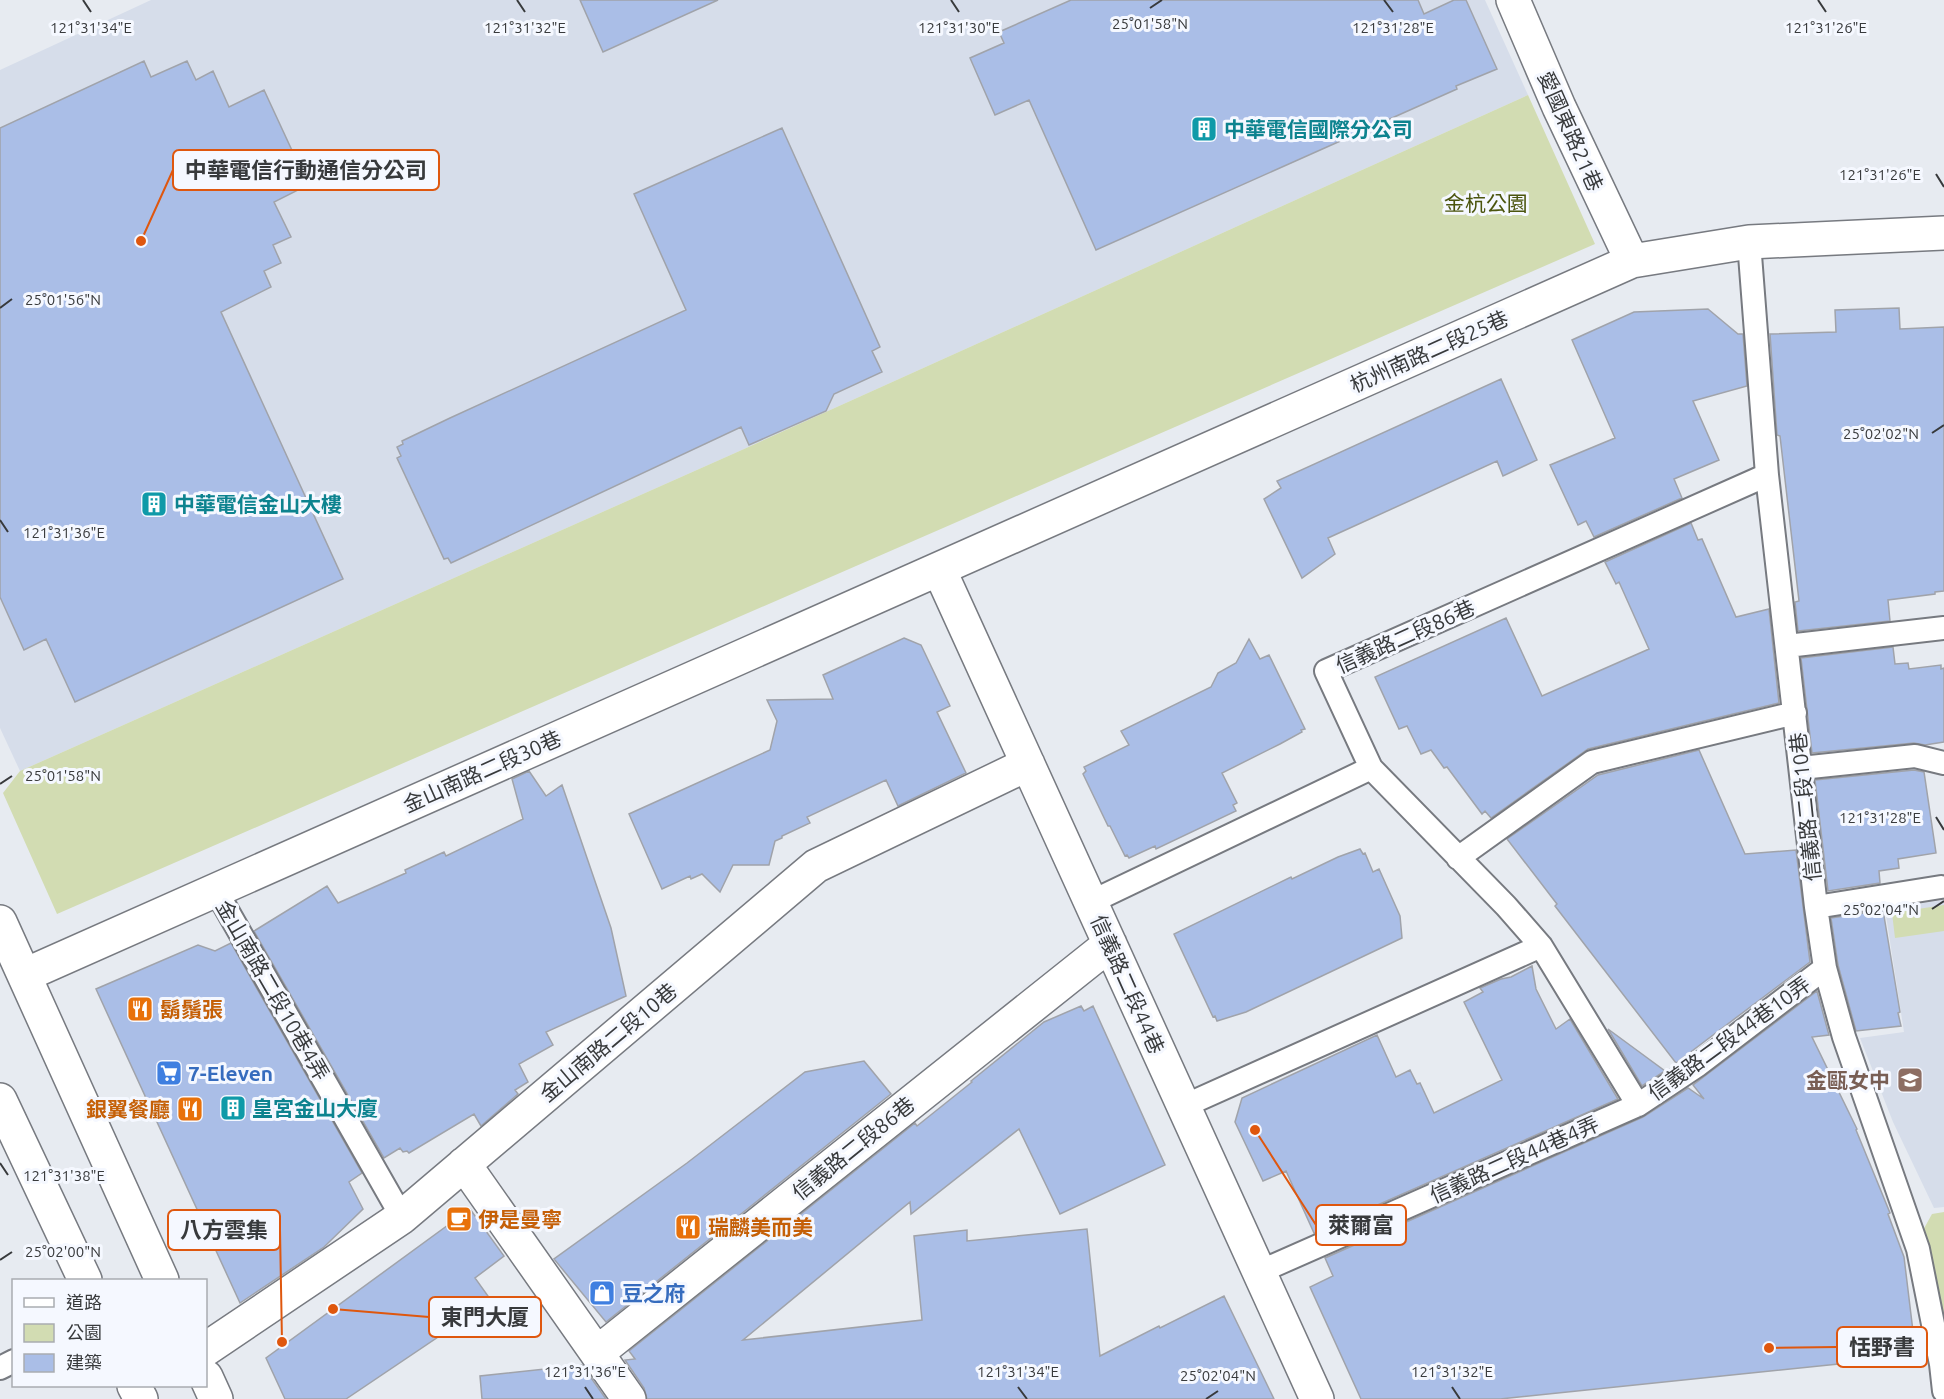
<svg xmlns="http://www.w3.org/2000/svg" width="1944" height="1399" font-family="Ubuntu,'Noto Sans TC',sans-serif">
	<rect width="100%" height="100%" fill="#e7ebf1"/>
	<path fill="#d6ddea" d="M151,0h1334l43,95 -784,354 -724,322 -20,-43v-658z
		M1944,900v307l-10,1 -41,-86 -33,-84 44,-6 -19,-123z"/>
	<path fill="#d2dcb2" d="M1528,95l67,149 -1538,670 -54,-121 17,-22 724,-322z
		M1944,905v26l-49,7 -3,-25z
		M1944,1212v128l-22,-108 10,-18z"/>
	<path fill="#aabee7" stroke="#a0a3aa" stroke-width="1.5" d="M580,0h138l-115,52z
		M1071,0h347l6,14 30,-14h12l31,69 -41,17 1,3 -361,161 -67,-150 -34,15 -25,-57 34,-15 -5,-11z
		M144,61l7,16 36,-16 9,19 17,-9 16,36 35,-17 44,95 -34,17 17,35 -18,8 8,18 -17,8 7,16 -50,25 122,267 -268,123 -29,-63 -22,11 -24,-53v-469z
		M782,128l98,219 -8,4 10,21 -48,22 -8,17 -77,34 -8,-18 -290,136 -3,-5 -4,1 -47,-101 4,-2 -4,-9 6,-3 -1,-3 48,-23 236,-108 -52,-116z
		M1899,308l1,21 44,-2v264l-9,1v2l-47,6 2,21 -92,10 -3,-29 4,-1 -19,-165 -3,-1 -7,-101 66,-2 -1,-22z
		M1708,309l30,25h5l4,52 -54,15 26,59 -45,19 8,19 -88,39 -8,-16 -8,4 -28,-60 65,-27 -43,-98 62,-28z
		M1501,379l36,81 -34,16 -6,-15 -169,77 7,16 -33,24 -38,-79 17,-11 -4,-7z
		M1691,523l7,17 4,-1 34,78 33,-8 10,94 -191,46 -97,69 -6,-7 -3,3 -35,-47 -3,1 -13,-18 -10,4 -14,-28 -8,3 -24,-52 131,-59 36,78 107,-47 -30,-67 -3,2 -11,-22z
		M904,638l17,7 29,61 -13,6 29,61 -68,33 -12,-26 -79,37 3,6 -28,13v2l-7,3 -6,24h-36l-13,27 -18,-18 -11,5 -1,-3 -28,13 -33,-75 141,-64 7,-29 -10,-21 66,-1 -10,-24z
		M1249,639l11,20 9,-4 36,74 -4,1 1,2 -22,12 -58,29 15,30 -4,2 3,6 -80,38 -1,-3 -26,12 -2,-3 -2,1 -15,-30h-2l-25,-52 3,-3 -2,-4 45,-22 -8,-14 90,-44 7,-14 18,-10z
		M1893,647l2,17 13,-1 1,6 32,-4v4l3,-1v74l-19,3 -11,-2 -102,10 -11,-95z
		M1699,750l46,104 51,-4 14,112 -134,101 -121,-157 2,-2 -50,-65 91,-64z
		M1914,770l10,2 12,81 -38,6 1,9 -20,3 1,12 -52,8 -13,-111z
		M529,771l17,25 16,-11 49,143 15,68 -80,36 7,13 -34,19 9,18 -13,8 3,4 -37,32 -7,-12 -65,39 -2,-2 -4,1 -3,-4 -16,10 -130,-227 73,-45 11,17 68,-30 -1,-3 39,-18 2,4 77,-37 -11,-40z
		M1360,849l3,5 2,-1 8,19 6,-3 21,47 2,22 -156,74 -29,9 -2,-5 -2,1 -39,-83 117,-57 1,2 46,-22z
		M1883,910l17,102 -2,1 3,13 -45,5 -18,-66 -7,-47z
		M231,943l131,230 -13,9 14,27 -39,38 -84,56 -144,-314 102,-44 17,6z
		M1532,966l4,23 20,40 14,-10 48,80 -304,134 -28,-62 -23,10 -28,-59 7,-24 135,-63 19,42 14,-7 7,14 3,-1 14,30 68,-33 -38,-78 19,-10 -3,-4 21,-9 10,-2z
		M1817,991l12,44 -17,2 45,92 -1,1 34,83 -2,1 16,43 12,99 -416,43h-139l-51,-112 23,-11 -8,-18 318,-141 45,-29 16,11 -11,-14z
		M1081,1006l3,5 9,-5 72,159 -105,49 -41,-85 -108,85 -1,-12 -167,138 179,-20 -8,-84 53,-6v11l120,-12 13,127 59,-30 1,2 64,-32 50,103h-627l-3,-11 -19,-28 10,-1 -6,-8 286,-228 2,3 55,-44 -1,-1 73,-59z
		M1608,1029l57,42 -23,15z
		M864,1061l27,33 -285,228 -52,-63 133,-96 118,-91z
		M470,1209l34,47 -29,22 13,18 -10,8 3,4 -135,91h-61l-19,-41z
		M582,1365l24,34h-124l-2,-23z"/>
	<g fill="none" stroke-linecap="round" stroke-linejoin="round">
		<defs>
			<path id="lane" d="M1749,242l18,233 49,432 9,61 19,69 74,212 23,115 3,27
				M1787,646l157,-18
				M1371,768l135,138 35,40 97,159 60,-40 127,-97
				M1801,768l114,-12 29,7
				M1458,858l134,-96 203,-49
				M215,889l187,328
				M1091,902l280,-134 -45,-97 441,-196
				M1816,907l125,-20
				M1184,1106l357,-160
				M1259,1272l379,-167
				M0,1368l14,-7"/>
			<path id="street" d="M1513,0l46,107 73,154
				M939,569l378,830
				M25,975l1607,-714 117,-19 195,-9
				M464,1164l165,235
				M206,1349l196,-132 414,-351 212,-102
				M597,1353l513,-409"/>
			<path id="secondary" d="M0,922l162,358
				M0,1100l85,180
				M206,1377l10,22
				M134,1386l7,13"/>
		</defs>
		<use href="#lane" stroke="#777a80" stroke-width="26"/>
		<use href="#street" stroke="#777a80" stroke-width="36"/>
		<use href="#secondary" stroke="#777a80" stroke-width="36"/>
		<use href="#lane" stroke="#fff" stroke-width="22"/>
		<use href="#street" stroke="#fff" stroke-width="33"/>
		<use href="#secondary" stroke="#fff" stroke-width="33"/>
	</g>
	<path fill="none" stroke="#383a3c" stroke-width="2" d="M83,0l8,12M517,0l8,12M951,0l8,12M1384,0l9,12M1818,0l8,12M1150,8l12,-8M1936,174l8,13M0,308l12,-9M1932,433l12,-8M0,520l8,12M0,784l12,-8M1936,817l8,13M1932,909l12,-8M0,1163l8,12M0,1260l12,-8M585,1387l8,12M1018,1387l9,12M1452,1387l8,12M1206,1399l12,-8"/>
	<defs>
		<symbol id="building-square" viewBox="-11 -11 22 22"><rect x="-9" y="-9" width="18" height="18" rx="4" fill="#0f9aa8" stroke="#f5f8ff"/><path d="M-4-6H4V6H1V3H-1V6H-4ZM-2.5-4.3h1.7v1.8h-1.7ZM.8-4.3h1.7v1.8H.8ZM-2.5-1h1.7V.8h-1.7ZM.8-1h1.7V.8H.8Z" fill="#fff"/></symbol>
		<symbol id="restaurant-square" viewBox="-11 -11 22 22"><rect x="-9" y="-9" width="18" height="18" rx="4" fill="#e8710a" stroke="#f5f8ff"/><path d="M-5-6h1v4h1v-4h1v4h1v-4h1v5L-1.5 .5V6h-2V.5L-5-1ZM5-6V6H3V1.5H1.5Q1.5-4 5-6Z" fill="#fff"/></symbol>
		<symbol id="supermarket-square" viewBox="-11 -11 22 22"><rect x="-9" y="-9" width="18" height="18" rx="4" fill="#3f7fe0" stroke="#f5f8ff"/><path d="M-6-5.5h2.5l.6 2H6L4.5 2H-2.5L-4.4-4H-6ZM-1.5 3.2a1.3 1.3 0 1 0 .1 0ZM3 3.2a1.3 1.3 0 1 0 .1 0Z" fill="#fff"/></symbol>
		<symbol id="school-square" viewBox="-11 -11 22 22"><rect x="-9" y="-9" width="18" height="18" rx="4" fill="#8d6e63" stroke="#f5f8ff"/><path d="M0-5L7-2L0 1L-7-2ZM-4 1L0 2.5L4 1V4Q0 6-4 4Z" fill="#fff"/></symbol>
		<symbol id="cafe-square" viewBox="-11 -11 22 22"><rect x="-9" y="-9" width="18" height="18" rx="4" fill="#e8710a" stroke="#f5f8ff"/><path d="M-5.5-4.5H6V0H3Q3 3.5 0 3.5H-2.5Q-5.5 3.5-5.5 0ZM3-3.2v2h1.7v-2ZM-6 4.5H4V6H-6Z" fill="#fff"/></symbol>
		<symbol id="shop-square" viewBox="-11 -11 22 22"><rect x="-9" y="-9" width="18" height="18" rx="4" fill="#3f7fe0" stroke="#f5f8ff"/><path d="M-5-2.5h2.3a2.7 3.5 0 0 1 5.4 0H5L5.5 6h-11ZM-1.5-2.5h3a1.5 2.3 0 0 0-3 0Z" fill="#fff"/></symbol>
	</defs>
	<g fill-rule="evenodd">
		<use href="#building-square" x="1189" y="114" width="30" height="30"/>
		<use href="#building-square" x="139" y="489" width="30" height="30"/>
		<use href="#restaurant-square" x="125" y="994" width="30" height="30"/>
		<use href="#supermarket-square" x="154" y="1058" width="30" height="30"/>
		<use href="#school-square" x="1895" y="1065" width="30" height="30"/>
		<use href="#building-square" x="218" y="1093" width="30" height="30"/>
		<use href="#restaurant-square" x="175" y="1094" width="30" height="30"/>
		<use href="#cafe-square" x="444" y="1204" width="30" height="30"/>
		<use href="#restaurant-square" x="673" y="1212" width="30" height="30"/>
		<use href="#shop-square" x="587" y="1278" width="30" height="30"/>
	</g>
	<g text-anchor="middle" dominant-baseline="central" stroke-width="6" stroke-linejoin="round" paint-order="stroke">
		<g font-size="21" font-weight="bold" fill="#0d838f" stroke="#f5f8ff" text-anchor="start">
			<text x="1224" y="129">中華電信國際分公司</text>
			<text x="174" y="504">中華電信金山大樓</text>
			<text x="252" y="1108">皇宮金山大廈</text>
		</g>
		<g font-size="21" fill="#383a3c" stroke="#f5f8ff">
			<text transform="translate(1571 131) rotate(66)">愛國東路21巷</text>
			<text transform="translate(1429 351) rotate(-24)">杭州南路二段25巷</text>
			<text transform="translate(1405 636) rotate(-24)">信義路二段86巷</text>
			<text transform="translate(482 771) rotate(-24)">金山南路二段30巷</text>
			<text transform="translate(1805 807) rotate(-96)">信義路二段10巷</text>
			<text transform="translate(1128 984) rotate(66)">信義路二段44巷</text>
			<text transform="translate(273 990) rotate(60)">金山南路二段10巷4弄</text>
			<text transform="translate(1729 1038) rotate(-36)">信義路二段44巷10弄</text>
			<text transform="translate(608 1042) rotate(-40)">金山南路二段10巷</text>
			<text transform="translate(853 1148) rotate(-39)">信義路二段86巷</text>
			<text transform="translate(1514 1159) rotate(-24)">信義路二段44巷4弄</text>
		</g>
		<g font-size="21" fill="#4b550e" stroke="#f5f8ff">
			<text x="1486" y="203">金杭公園</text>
		</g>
		<g font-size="21" font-weight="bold" fill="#c56008" stroke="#f5f8ff" text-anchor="start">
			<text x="160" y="1009">鬍鬚張</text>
			<text x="170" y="1109" text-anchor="end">銀翼餐廳</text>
			<text x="478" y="1219">伊是曼寧</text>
			<text x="708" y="1227">瑞麟美而美</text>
		</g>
		<g font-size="21" font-weight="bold" fill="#366cbe" stroke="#f5f8ff" text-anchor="start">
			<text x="188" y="1073">7-Eleven</text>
			<text x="622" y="1293">豆之府</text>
		</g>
		<g font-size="21" font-weight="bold" fill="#785e54" stroke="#f5f8ff" text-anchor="end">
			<text x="1890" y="1080">金甌女中</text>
		</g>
	</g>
	<g font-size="15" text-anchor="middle" fill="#383a3c" stroke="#f5f8ff" stroke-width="6" stroke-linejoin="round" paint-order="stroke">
		<text x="1150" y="29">25°01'58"N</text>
		<text x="91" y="33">121°31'34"E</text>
		<text x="525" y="33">121°31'32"E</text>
		<text x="959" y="33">121°31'30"E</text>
		<text x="1826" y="33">121°31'26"E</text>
		<text x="1393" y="33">121°31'28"E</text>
		<text x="1880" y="180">121°31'26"E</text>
		<text x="63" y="305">25°01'56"N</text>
		<text x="1881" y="439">25°02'02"N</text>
		<text x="64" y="538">121°31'36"E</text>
		<text x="63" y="781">25°01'58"N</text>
		<text x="1880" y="823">121°31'28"E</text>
		<text x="1881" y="915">25°02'04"N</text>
		<text x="64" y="1181">121°31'38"E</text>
		<text x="63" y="1257">25°02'00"N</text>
		<text x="585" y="1377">121°31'36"E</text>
		<text x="1018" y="1377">121°31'34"E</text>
		<text x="1452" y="1377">121°31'32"E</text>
		<text x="1218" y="1381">25°02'04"N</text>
	</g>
	<path fill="none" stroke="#df570e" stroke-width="2" d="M141 241L173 170M1255 1130L1316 1225M282 1342L280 1230M333 1309L429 1317M1769 1348L1837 1347"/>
	<g fill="#df570e" stroke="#f5f8ff" stroke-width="2">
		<circle cx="141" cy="241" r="6"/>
		<circle cx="1255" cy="1130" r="6"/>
		<circle cx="282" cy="1342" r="6"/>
		<circle cx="333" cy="1309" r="6"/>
		<circle cx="1769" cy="1348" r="6"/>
	</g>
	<g fill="#f5f8ff" stroke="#df570e" stroke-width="2">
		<rect x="173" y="150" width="266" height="40" rx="6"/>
		<rect x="1316" y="1205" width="90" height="40" rx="6"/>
		<rect x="168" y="1210" width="112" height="40" rx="6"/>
		<rect x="429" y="1297" width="112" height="40" rx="6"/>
		<rect x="1837" y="1327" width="90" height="40" rx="6"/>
	</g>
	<g font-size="22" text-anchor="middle" font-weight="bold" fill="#383a3c">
		<text x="306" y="178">中華電信行動通信分公司</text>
		<text x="1361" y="1233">萊爾富</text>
		<text x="224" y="1238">八方雲集</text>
		<text x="485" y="1325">東門大厦</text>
		<text x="1882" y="1355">恬野書</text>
	</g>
	<rect x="12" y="1279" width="195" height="108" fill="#f5f8ff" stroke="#a9acb1" stroke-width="1.5"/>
	<rect x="24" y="1298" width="30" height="9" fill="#ffffff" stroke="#a9acb1" stroke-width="1.5"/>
	<text x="66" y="1309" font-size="18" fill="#383a3c">道路</text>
	<rect x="24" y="1324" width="30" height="18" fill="#d2dcb2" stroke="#a9acb1" stroke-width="1.5"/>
	<text x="66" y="1339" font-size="18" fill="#383a3c">公園</text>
	<rect x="24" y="1354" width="30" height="18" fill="#aabee7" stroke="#a9acb1" stroke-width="1.5"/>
	<text x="66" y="1369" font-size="18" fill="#383a3c">建築</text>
</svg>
